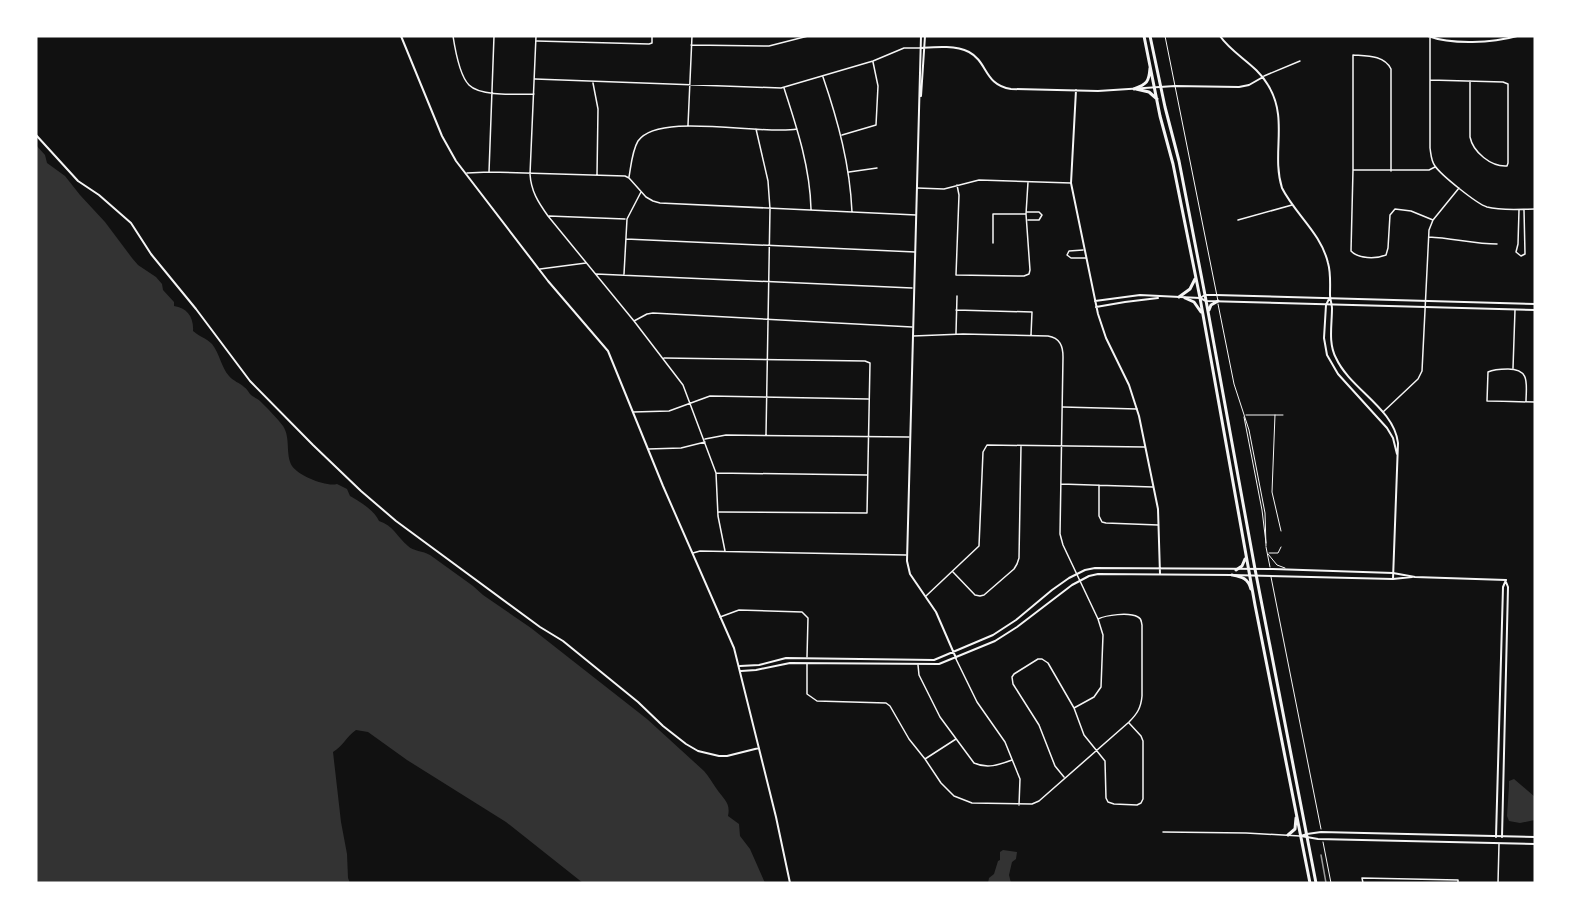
<svg xmlns="http://www.w3.org/2000/svg" width="1571" height="919" font-family="Montserrat,sans-serif">
	<rect width="100%" height="100%" fill="#111"/>
	<path fill="#333" d="M36,145l9,10 2,8 18,13 15,19 25,27 27,36 6,7 18,12 6,7 1,6 11,12v4c13,2 20,11 19,25 7,6 13,7 19,13 8,10 9,23 17,32 4,5 11,7 15,11 3,2 4,4 6,7 3,3 8,5 11,8 7,7 16,16 22,24 8,12 2,28 9,40 7,10 34,21 45,18l10,5 3,7c9,5 25,15 29,25 14,4 19,17 29,25 5,5 15,5 22,9l43,31 10,9 48,33 42,33 74,58 57,52c5,6 8,11 12,17 7,11 15,14 12,28l11,8 1,12 10,13 15,34h-182l-77,-61 -99,-62 -39,-28 -12,-2c-9,6 -14,17 -23,22l8,70 6,32 1,24 2,5h-314z
		M1514,779l21,18v23l-15,3 -11,-2 -2,-5 2,-30v-5z
		M1003,850l14,2 -1,7 -4,3 -3,13 2,8h-23l1,-5 5,-4 4,-13 2,-1v-8z"/>
	<g fill="none" stroke-linecap="round" stroke-linejoin="round">
		<path stroke="#f5f5f5" stroke-width="1" d="M1165,36l53,265
			M1218,304l16,80 15,46 16,83 1,33
			M1246,415h37
			M1275,415l-3,77 9,39
			M1244,417l18,93 4,33
			M1266,547l4,20
			M1269,553h9l3,-6
			M1268,554l9,11 8,3
			M1271,577l50,252
			M1323,842l8,41"/>
		<path stroke="#f5f5f5" stroke-width="1.5" d="M453,36c2,13 7,40 16,49 12,12 48,9 65,9
			M536,36l-6,138c1,17 8,28 18,42l86,105 49,64 33,88 2,43 7,35
			M1430,38v110c1,6 1,13 5,18 6,9 42,38 52,41 15,4 33,2 48,2
			M537,41l112,3 3,-1v-7
			M691,45l78,1 39,-10
			M1264,76l36,-15
			M823,77c15,44 27,88 29,135
			M535,79l246,9 92,-27 31,-13h15
			M1430,80l73,2 5,2v79l-1,3c-16,1 -34,-14 -37,-29v-56
			M593,83l5,26 -1,66
			M784,88c13,40 26,79 27,121
			M688,125l4,-89
			M756,129l12,52 2,28 -4,226
			M842,135l34,-10 2,-39 -5,-24
			M1354,170h75l6,-3
			M1391,171v-102c-7,-14 -24,-13 -38,-14v115l-2,81c7,8 25,8 35,4l2,-7 2,-33 5,-6 16,2 22,9
			M489,172l5,-136
			M849,172l28,-4
			M467,173l22,-1 136,4 4,2 17,19 7,4 7,2 256,12
			M629,177c2,-11 3,-26 9,-36 21,-30 124,-5 159,-12
			M957,185l2,10 -3,80 68,1 5,-2 1,-4 -4,-56 2,-32
			M917,188l27,1 35,-9 92,3
			M1519,210l-1,34 -2,8 5,4 4,-2 -1,-44
			M1027,212h12l3,3 -3,5h-11
			M549,216l76,3
			M1238,220l54,-15
			M1429,237c23,1 46,7 68,7
			M626,239l289,13
			M993,243v-29h33
			M1083,250l-14,1 -2,4 4,3h15
			M540,269l46,-6
			M596,274l316,14
			M624,274l3,-55 14,-27
			M956,310l76,2 -1,23
			M634,321l13,-7 6,-1 259,14
			M956,333l1,-37
			M913,336l50,-2 85,2c12,2 15,10 15,21l-3,177 3,11 35,74 5,16 -2,52 -7,10 -20,11
			M664,358l201,3 5,2 -3,150 -148,-1
			M1513,368l2,-58
			M1526,402c0,-17 5,-33 -18,-33 -7,0 -14,0 -20,3l-1,29c16,0 32,1 48,1
			M1063,407l74,2
			M633,412l36,-1 41,-15 158,3
			M1383,412l35,-33 4,-8 7,-141 4,-10 26,-32
			M705,439l21,-4 183,2
			M648,449l33,-1 24,-6
			M716,473l151,2
			M1061,484l92,3
			M1099,485v31l3,6 4,1 52,2
			M693,553l7,-2 206,4
			M953,572l22,23 5,1 4,-1 30,-26 3,-5 2,-6 2,-112
			M926,596l53,-50 4,-94 4,-7 158,2
			M720,617l19,-7 63,2 6,6 -1,39
			M956,659l21,43 28,40 15,37 -1,26
			M807,664v30l10,7 69,2 4,3 19,33 16,20 16,24 13,13 18,7 60,1 7,-3 90,-79c8,-8 12,-14 13,-26v-71c-1,-4 0,-6 -4,-8 -9,-5 -32,-2 -40,2
			M918,665l1,10 21,42 34,46c13,6 25,2 38,-3
			M925,759l31,-20
			M1064,777l-9,-11 -16,-41 -26,-41 -1,-7 2,-3 24,-15h4l6,4 26,45 10,27 21,26 1,37 2,4 6,2 23,1 4,-2 2,-4v-58l-2,-5 -12,-13
			M1163,832l83,1 54,3
			M1363,883l-1,-5 96,2v3
			M1498,883l1,-39"/>
		<path stroke="#f5f5f5" stroke-width="2" d="M401,36l41,100 14,25 92,120 60,70 55,135 71,162 42,169 14,66
			M921,36l-14,525 3,13 26,38 20,46
			M1220,36c13,19 36,28 48,49 21,34 3,68 14,103 13,26 39,45 46,75 3,10 2,21 2,32 0,5 2,9 2,13 0,17 -4,35 4,50 14,31 58,50 62,85l-5,136
			M1428,36c24,9 65,7 89,0
			M920,48c15,-1 35,-3 49,4 19,10 15,33 42,37l87,2 77,-5 64,1 10,-2 14,-8
			M1076,90l-5,93 27,131 8,24 23,47 10,31 19,93 2,65
			M921,96l4,-60
			M36,135l42,46 21,14 32,28 20,31 45,55 54,72 63,64 48,46 35,30 144,106 23,14 75,61 25,24 23,18 12,7 21,5h8l32,-8
			M1329,299l-3,6 -2,33 3,17 11,19 49,54 6,10 4,16
			M1095,301l45,-6 60,3
			M1096,307l29,-5 33,-4
			M740,666l19,-1 27,-7 148,2 59,-25 23,-15 36,-30 17,-12 16,-8 10,-2 178,1 120,4 22,4 91,3
			M741,671l15,-1 34,-7 149,1 56,-23 22,-14 55,-42 17,-9 9,-2 134,1 161,4 19,-2
			M1496,837l7,-250 3,-7
			M1502,837l6,-250 -2,-5"/>
		<path stroke="#f5f5f5" stroke-width="2" d="M1200,298l5,-3h11l319,9
			M1200,298l6,3 329,9
			M1301,836l6,-2 14,-2 214,5
			M1301,836l17,3 217,5"/>
		<path stroke="#f5f5f5" stroke-width="3" d="M1144,36l16,80 13,48 27,134 55,307 55,278
			M1150,36l15,71 14,54 26,134 50,274 61,314
			M1134,89c13,-5 15,-7 16,-21
			M1136,89l13,3 8,7
			M1179,297l11,-8 5,-10
			M1185,298l9,4 7,10
			M1209,310l2,-5 7,-4
			M1236,570l6,-4 3,-7
			M1232,575c10,2 16,3 19,14
			M1288,835l7,-6 1,-11"/>
		<path stroke="#9a9a9a" stroke-width="1.5" d="M1321,855l5,28"/>
	</g>
	<rect width="1571" height="919" fill="none" stroke="#ffffff" stroke-width="75"/>
</svg>
